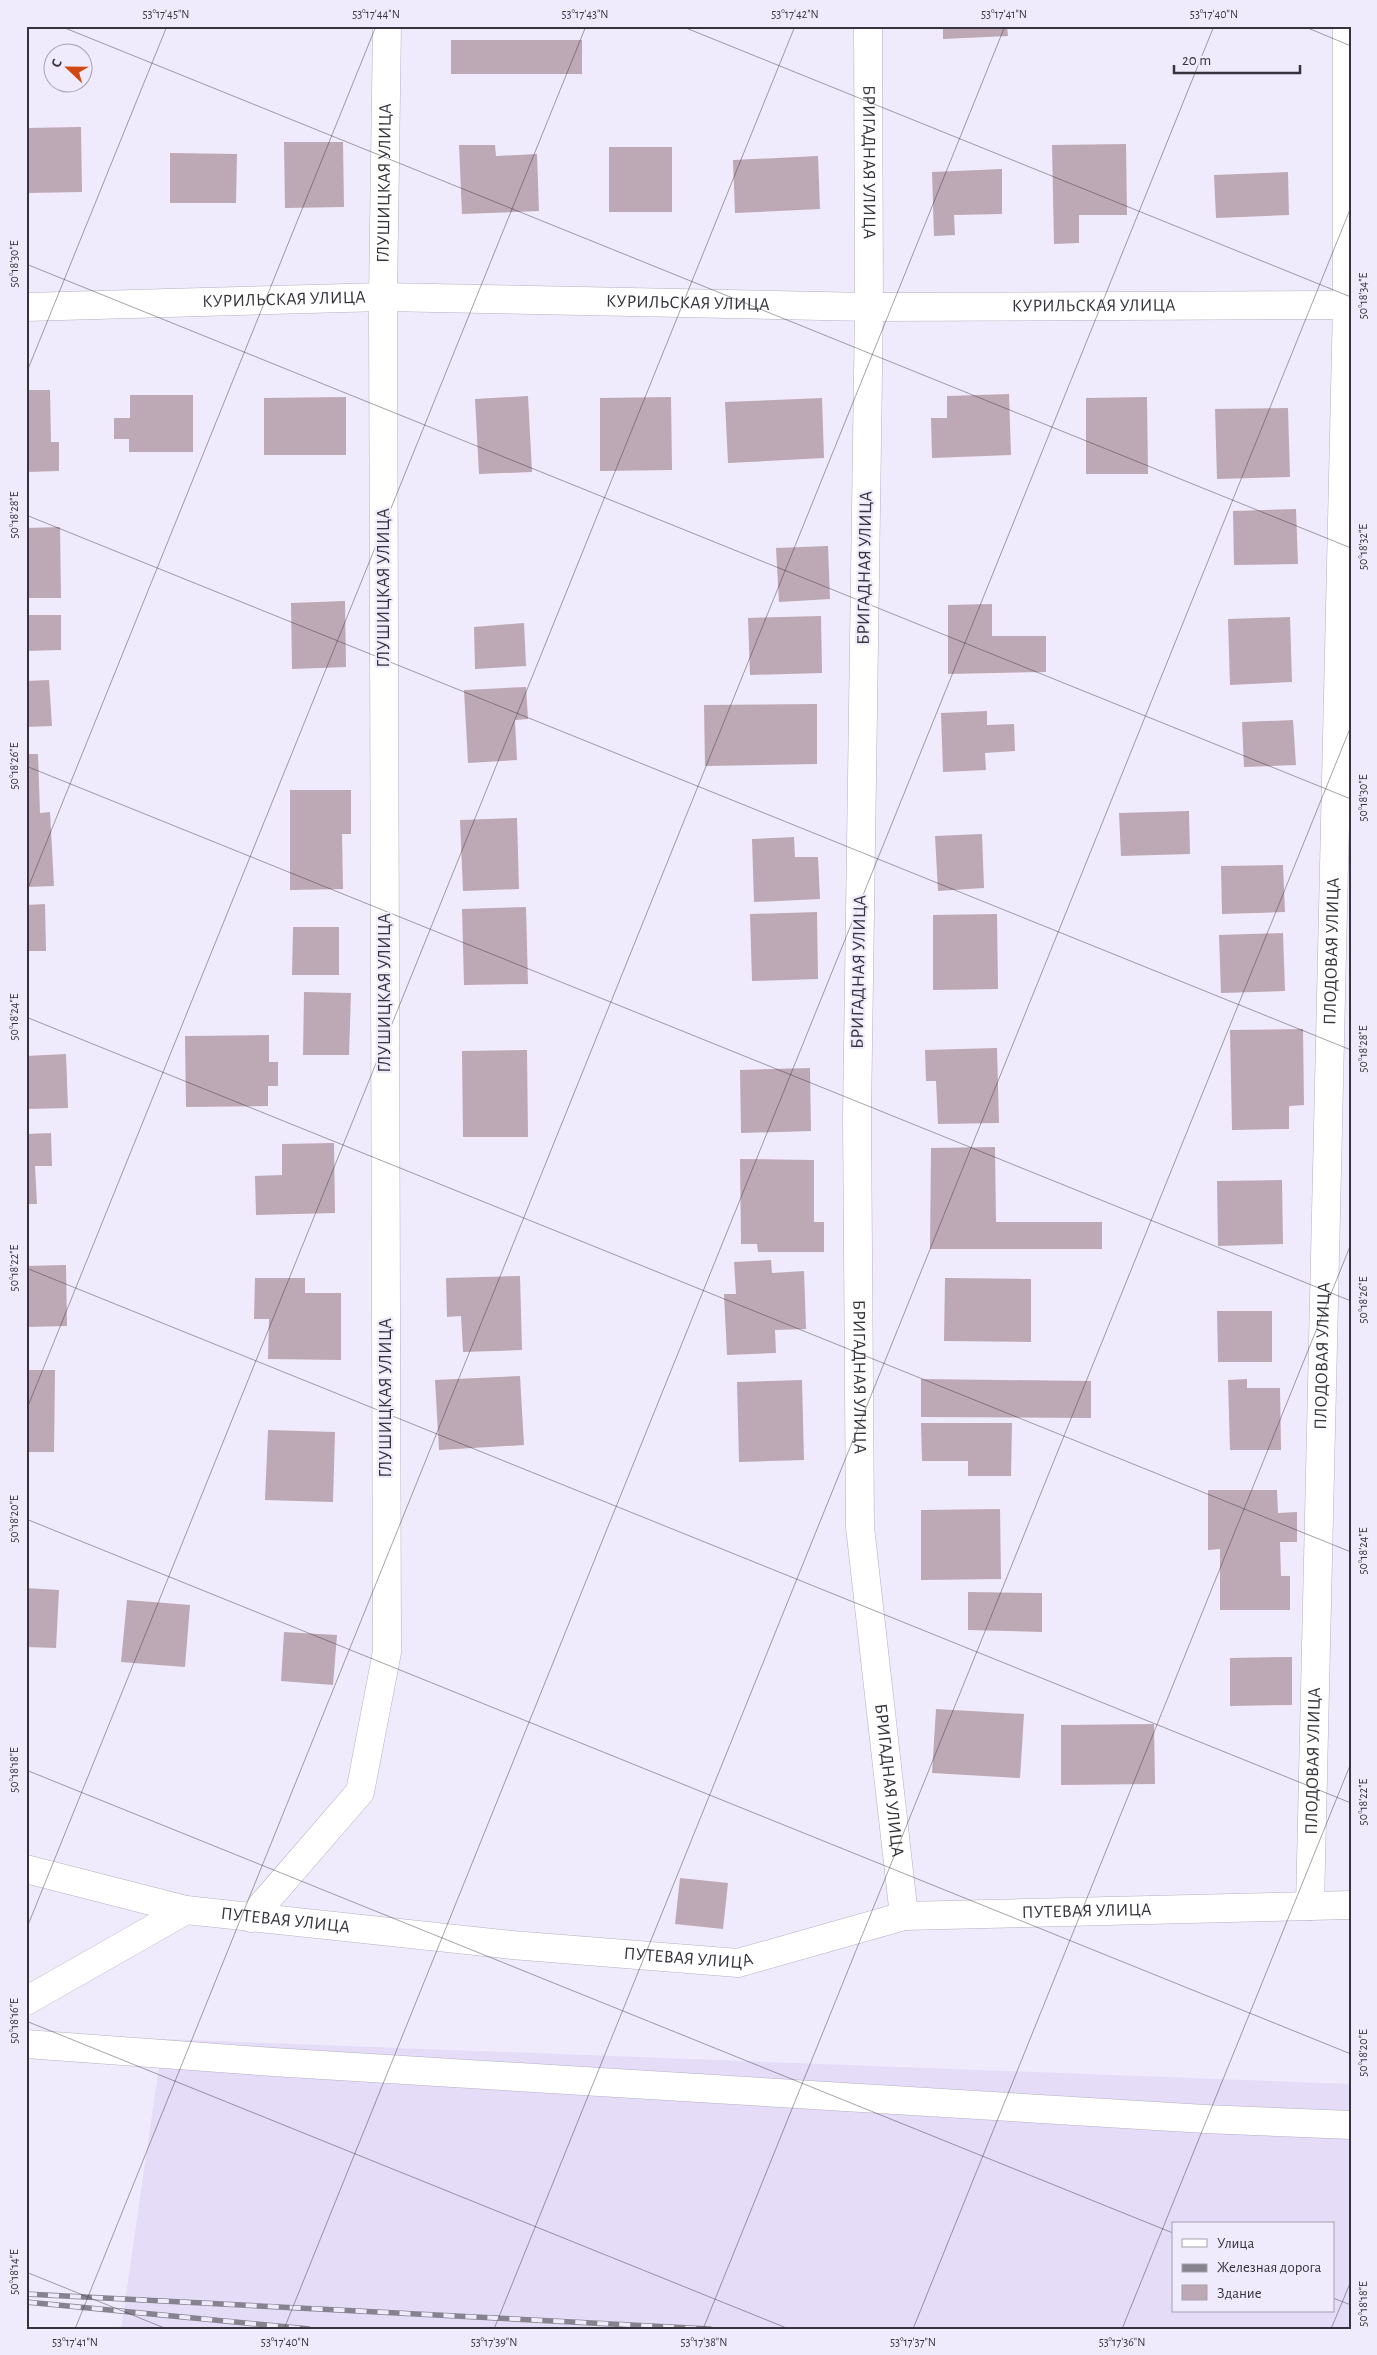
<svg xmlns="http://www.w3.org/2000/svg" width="1377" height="2355" font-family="'Alegreya Sans',sans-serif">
	<rect width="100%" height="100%" fill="#f0ebfc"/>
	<path fill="#e5dcf8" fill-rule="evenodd" d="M163,2039l1188,45v245h-1230zM1173,2224h160v87h-160z"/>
	<path fill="#bda8b5" d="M943,26h64l1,10 -65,3z
		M451,40h131v34h-131z
		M81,127l1,65 -56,1v-65z
		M284,142h59l1,65 -59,1z
		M1126,144l1,71h-48v28l-25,1 -2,-99z
		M459,145h36l1,11 41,-2 2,57 -77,3z
		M609,147h63v65h-63z
		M170,153l67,1 -1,49h-66z
		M818,156l2,53 -85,4 -2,-53z
		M1002,169v45l-48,1 1,20 -21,1 -2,-64z
		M1288,172l1,43 -73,3 -2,-43z
		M26,390h24l1,52h8v29l-33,1z
		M1009,394l2,61 -79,3 -1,-40h16v-22z
		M130,395h63v57h-64v-13h-15v-21h16z
		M528,396l4,76 -53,2 -4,-75z
		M346,397v58h-82v-57z
		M671,397l1,73 -72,1v-73z
		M1147,397l1,77h-62v-76z
		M822,398l2,60 -96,5 -3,-61z
		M1288,408l2,69 -73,2 -2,-70z
		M1296,509l2,55 -64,1 -1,-54z
		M60,527l1,71h-35v-70z
		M828,546l2,53 -51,3 -3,-54z
		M345,601l1,66 -54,2 -1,-66z
		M992,604v32h54v36l-98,2v-69z
		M26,615h35v35l-35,1z
		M821,616l1,57 -72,2 -2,-57z
		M1290,617l2,65 -62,3 -2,-66z
		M524,623l2,43 -51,3 -1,-42z
		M49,680l3,46 -26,1v-46z
		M526,687l2,32 -13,1 2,40 -49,3 -4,-73z
		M817,704v60l-112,2 -1,-61z
		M987,711v14l27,-1 1,27 -30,2 1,17 -43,2 -2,-59z
		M1293,720l3,45 -52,2 -2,-45z
		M26,754h12l2,59 10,-1 4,74 -28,1z
		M290,790h61v44h-9l1,55 -53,1z
		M1189,811l1,43 -69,2 -2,-43z
		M517,818l2,71 -56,2 -3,-71z
		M982,834l2,54 -46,3 -3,-55z
		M794,837l1,20h23l2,42 -66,3 -2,-63z
		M1283,865l2,47 -63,2 -1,-48z
		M45,904l1,47h-20v-46z
		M526,907l2,77 -64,1 -2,-76z
		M817,912l1,67 -66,2 -2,-67z
		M997,914l1,75 -65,1v-75z
		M293,927h46v48h-47z
		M1283,933l2,58 -64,2 -2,-58z
		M26,984h2l1,46h-3z
		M304,992l47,1 -2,62h-46z
		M1303,1029l1,76 -15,1v23l-57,1 -2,-100z
		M269,1035v27h9v24h-10v20l-82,1 -1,-71z
		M997,1048l2,75 -61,1 -2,-43h-10l-1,-31z
		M527,1050l1,87h-65l-1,-86z
		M66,1054l2,54 -42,1v-53z
		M810,1068l1,63 -70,2 -1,-63z
		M51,1133l1,33h-17l2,38h-11v-70z
		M334,1143l1,70 -79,2 -1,-39 27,-1v-31z
		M995,1147l1,75h106v27h-172l1,-101z
		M740,1159l74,1v62h10v30h-66l-1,-8h-16z
		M1282,1180l1,64 -65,2 -1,-65z
		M771,1260l1,13 32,-2 2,58 -31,1 1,23 -49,2 -3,-61h12l-2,-32z
		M66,1265l1,61 -41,1v-61z
		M520,1276l2,74 -59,2 -2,-36 -14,1 -1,-39z
		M255,1278h50v15h36v67l-73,-1 1,-40h-15z
		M945,1278l86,1v63l-87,-1z
		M1217,1311h55v51h-54z
		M26,1370h29l-1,82h-28z
		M520,1376l4,69 -85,5 -4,-70z
		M921,1379l170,2v37l-170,-1z
		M1247,1379v9h33l1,62h-51l-2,-70z
		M802,1380l2,80 -65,2 -2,-80z
		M921,1423h91l-1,53h-43v-15h-46z
		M268,1430l67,2 -2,70 -68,-2z
		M1208,1490h69l1,23 19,-1v30h-17l1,34h9v34h-70v-61l-12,1z
		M1000,1509l1,70 -80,1v-70z
		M26,1588l33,2 -3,58 -30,-1z
		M968,1592l74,1v39l-74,-2z
		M127,1600l63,5 -5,62 -64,-5z
		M284,1632l53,3 -4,50 -52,-4z
		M1292,1657v48l-62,1v-48z
		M936,1709l88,5 -4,64 -88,-5z
		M1154,1724l1,60 -94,1v-60z
		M680,1878l48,5 -5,46 -48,-5z"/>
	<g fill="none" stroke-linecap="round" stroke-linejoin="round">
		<defs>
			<g id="minor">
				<path id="s1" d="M868,26l1,281 -12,808 3,412 44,389"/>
				<path id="s2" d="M26,307l357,-10 486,10 482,-2"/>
				<path id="s3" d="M26,1869l160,41 326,35 226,18 166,-47 447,-11"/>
				<path id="s4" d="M1310,1906l37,-1601v-279"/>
				<path id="s5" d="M251,1918l109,-126 27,-140 -4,-1355 4,-271"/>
				<path d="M26,2001l160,-91"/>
				<path d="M26,2044l247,18 932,57 146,6"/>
			</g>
		</defs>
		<use href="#minor" stroke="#b5afc3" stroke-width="29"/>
		<use href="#minor" stroke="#fff" stroke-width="28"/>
		<defs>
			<path id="rail" d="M26,2294l684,35
				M26,2302l283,27"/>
		</defs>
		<use href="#rail" stroke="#86838f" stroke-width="5.5"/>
		<use href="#rail" stroke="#f0ebfc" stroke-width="4" stroke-dasharray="11" stroke-linecap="butt"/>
	</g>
	<path fill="none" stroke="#36333c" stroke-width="1" stroke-opacity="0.45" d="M60,26l1291,522M681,26l670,271M1303,26l48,20M26,264l1325,535M26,374l141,-348M26,515l1325,535M26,766l1325,535M26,893l350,-867M26,1017l1325,535M26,1268l1325,535M26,1411l560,-1385M26,1519l1325,535M26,1770l1147,463M26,1930l769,-1904M26,2021l763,308M26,2272l141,57M1333,2298l18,7M75,2329l930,-2303M284,2329l930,-2303M494,2329l857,-2122M703,2329l648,-1603M913,2329l438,-1085M1122,2329l229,-566M1331,2329l20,-48"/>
	<g text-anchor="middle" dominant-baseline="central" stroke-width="4.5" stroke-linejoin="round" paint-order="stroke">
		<g font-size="18" fill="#36333c" stroke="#f0ebfc">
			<text stroke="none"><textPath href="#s1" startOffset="136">БРИГАДНАЯ УЛИЦА</textPath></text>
			<text stroke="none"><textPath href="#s5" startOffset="1778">ГЛУШИЦКАЯ УЛИЦА</textPath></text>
			<text stroke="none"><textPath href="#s2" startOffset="258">КУРИЛЬСКАЯ УЛИЦА</textPath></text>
			<text stroke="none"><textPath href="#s2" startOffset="662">КУРИЛЬСКАЯ УЛИЦА</textPath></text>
			<text stroke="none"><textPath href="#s2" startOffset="1068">КУРИЛЬСКАЯ УЛИЦА</textPath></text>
			<text transform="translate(865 568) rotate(-89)">БРИГАДНАЯ УЛИЦА</text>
			<text transform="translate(384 588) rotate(-90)">ГЛУШИЦКАЯ УЛИЦА</text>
			<text stroke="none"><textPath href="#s4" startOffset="955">ПЛОДОВАЯ УЛИЦА</textPath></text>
			<text transform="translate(859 972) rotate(-89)">БРИГАДНАЯ УЛИЦА</text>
			<text transform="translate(385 993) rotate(-90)">ГЛУШИЦКАЯ УЛИЦА</text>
			<text stroke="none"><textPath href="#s4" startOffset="550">ПЛОДОВАЯ УЛИЦА</textPath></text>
			<text stroke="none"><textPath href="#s1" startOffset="1351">БРИГАДНАЯ УЛИЦА</textPath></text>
			<text transform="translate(386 1398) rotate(-90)">ГЛУШИЦКАЯ УЛИЦА</text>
			<text stroke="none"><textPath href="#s4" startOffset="145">ПЛОДОВАЯ УЛИЦА</textPath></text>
			<text stroke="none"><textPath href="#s1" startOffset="1756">БРИГАДНАЯ УЛИЦА</textPath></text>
			<text stroke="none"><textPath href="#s3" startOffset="1075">ПУТЕВАЯ УЛИЦА</textPath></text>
			<text stroke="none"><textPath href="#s3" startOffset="265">ПУТЕВАЯ УЛИЦА</textPath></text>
			<text stroke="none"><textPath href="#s3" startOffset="670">ПУТЕВАЯ УЛИЦА</textPath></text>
		</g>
	</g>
	<rect width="1377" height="2355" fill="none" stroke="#f0ebfc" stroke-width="55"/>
	<rect x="1172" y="2222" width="162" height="90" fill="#f0ebfc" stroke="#a6a1af"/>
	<rect x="1182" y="2239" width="25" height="8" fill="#ffffff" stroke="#a6a1af"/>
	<text x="1217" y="2248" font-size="15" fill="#36333c">Улица</text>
	<rect x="1182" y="2264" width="25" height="8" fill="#86838f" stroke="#a6a1af"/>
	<text x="1217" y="2272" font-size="15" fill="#36333c">Железная дорога</text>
	<rect x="1182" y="2285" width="25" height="15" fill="#bda8b5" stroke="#a6a1af"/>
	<text x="1217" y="2298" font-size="15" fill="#36333c">Здание</text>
	<g transform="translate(68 68) rotate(292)"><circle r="24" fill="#f0ebfc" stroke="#a6a1af"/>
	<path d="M0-4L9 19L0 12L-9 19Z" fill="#d04915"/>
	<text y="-8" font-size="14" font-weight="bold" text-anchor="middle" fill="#36333c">С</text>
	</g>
	<path d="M1174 65v8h126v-8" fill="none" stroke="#36333c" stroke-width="2.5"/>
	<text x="1182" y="65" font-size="15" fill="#36333c" stroke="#f0ebfc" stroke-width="4" paint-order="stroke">20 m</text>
	<rect x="28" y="28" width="1322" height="2300" fill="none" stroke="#36333c" stroke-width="2"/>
	<g font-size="12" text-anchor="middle" fill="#36333c">
		<text x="166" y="18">53°17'45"N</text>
		<text x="376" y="18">53°17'44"N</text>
		<text x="585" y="18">53°17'43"N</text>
		<text x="795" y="18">53°17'42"N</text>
		<text x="1004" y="18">53°17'41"N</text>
		<text x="1214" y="18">53°17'40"N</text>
		<text transform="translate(14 264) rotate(-90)" y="4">50°18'30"E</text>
		<text transform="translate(1363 296) rotate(-90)" y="4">50°18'34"E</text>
		<text transform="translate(14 515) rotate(-90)" y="4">50°18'28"E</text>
		<text transform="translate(1363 547) rotate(-90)" y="4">50°18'32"E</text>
		<text transform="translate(14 766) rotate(-90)" y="4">50°18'26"E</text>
		<text transform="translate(1363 798) rotate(-90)" y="4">50°18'30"E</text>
		<text transform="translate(14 1017) rotate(-90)" y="4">50°18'24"E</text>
		<text transform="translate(1363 1049) rotate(-90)" y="4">50°18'28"E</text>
		<text transform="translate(14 1268) rotate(-90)" y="4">50°18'22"E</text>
		<text transform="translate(1363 1300) rotate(-90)" y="4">50°18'26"E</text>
		<text transform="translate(14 1519) rotate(-90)" y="4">50°18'20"E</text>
		<text transform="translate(1363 1551) rotate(-90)" y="4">50°18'24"E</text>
		<text transform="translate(14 1770) rotate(-90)" y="4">50°18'18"E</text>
		<text transform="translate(1363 1802) rotate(-90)" y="4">50°18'22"E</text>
		<text transform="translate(14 2021) rotate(-90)" y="4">50°18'16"E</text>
		<text transform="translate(1363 2053) rotate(-90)" y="4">50°18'20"E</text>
		<text transform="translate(14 2272) rotate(-90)" y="4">50°18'14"E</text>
		<text transform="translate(1363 2304) rotate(-90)" y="4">50°18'18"E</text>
		<text x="75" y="2346">53°17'41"N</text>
		<text x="285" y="2346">53°17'40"N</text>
		<text x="494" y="2346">53°17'39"N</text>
		<text x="704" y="2346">53°17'38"N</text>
		<text x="913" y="2346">53°17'37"N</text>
		<text x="1122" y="2346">53°17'36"N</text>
	</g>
</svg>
